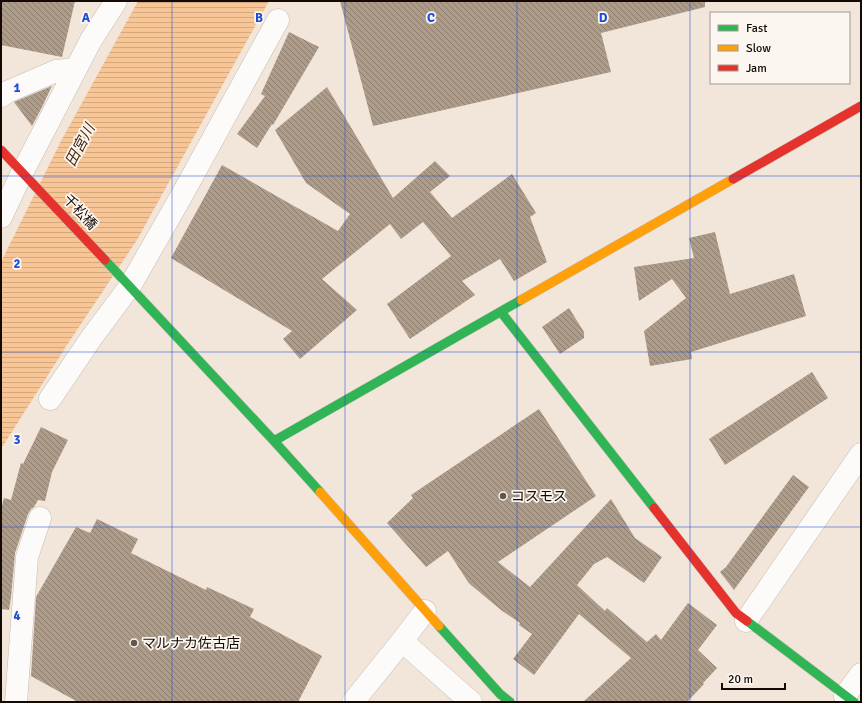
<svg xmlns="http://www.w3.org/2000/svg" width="862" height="703" font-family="Signika,'Noto Sans JP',sans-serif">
	<defs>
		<pattern id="water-rules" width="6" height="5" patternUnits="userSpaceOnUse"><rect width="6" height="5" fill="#f8c696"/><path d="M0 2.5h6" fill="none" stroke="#d4a980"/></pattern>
		<pattern id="building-back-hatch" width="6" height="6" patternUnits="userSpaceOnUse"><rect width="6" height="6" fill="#ad9c8a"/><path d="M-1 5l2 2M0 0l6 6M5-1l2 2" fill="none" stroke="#8c7d6f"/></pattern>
	</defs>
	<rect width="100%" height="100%" fill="#f2e6da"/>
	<path fill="url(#water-rules)" d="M138,1h131l-132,239 -70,105 -66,104v-187l60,-121z"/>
	<path fill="url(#building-back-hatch)" d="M1,1h74l-13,56 -61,-12z
		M340,1h365v6l-104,26 10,39 -238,54z
		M289,32l30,15 -46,78 -1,-1 -15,24 -20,-14 28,-38 -4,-2z
		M52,86l-11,23 -9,17 -18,-24z
		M327,87l66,111 42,-37 15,15 -20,16 22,26 60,-44 24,39 -6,4 17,45 -33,19 -14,-22 -38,22 13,14 -65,44 -23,-35 64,-48 -28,-34 -22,17 -11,-15 -68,55 35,31 -57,49 -17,-20 9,-8 -121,-73 51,-93 116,66 12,-17 -44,-31 -31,-53z
		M715,232l15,62 64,-20 12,42 -115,36 1,7 -42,7 -6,-35 42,-33 -14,-19 -33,22 -5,-34 60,-9 -5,-20z
		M569,308l15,24v6l-24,16 -18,-27z
		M812,372l16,26 -103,67 -16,-26z
		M539,409l57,87 -98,66 32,25 81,-88 24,39 27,19 -18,26 -37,-26 -13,7 -17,21 28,26 2,-3 40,34 9,-8 5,6 27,-37 29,22 -19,25 19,18 -14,15 1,1 -17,18h-104l48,-44 -52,-44 -45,61 -21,-16 19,-25 -13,-9 1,-2 -19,-13 -30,-25 -3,-3 -20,-31 -22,16 -39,-44 26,-25 -2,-3z
		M41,427l27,13 -16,32 -7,29 -7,-1 -4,7 -3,2 -3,5 -13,39 -4,44 -2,13 -8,-1v-100l3,-11 7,2 10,-37 2,1z
		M793,475l16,12 -75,103 -14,-18 6,-5z
		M97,519l41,20 -7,14 75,37 1,-3 47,22 -4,8 72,39 -24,46h-220l-47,-26 5,-79 40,-70 14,6z"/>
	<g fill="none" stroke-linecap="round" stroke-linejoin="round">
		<defs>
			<path id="street" d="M1,96l6,-4 49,-21 20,-2
				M1,217l21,-44 69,-133 25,-39
				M50,399l42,-62 38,-51 52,-91 96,-175
				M746,621l115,-167
				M402,641l69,61
				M845,696l16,-22
				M16,702l11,-145 13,-39
				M353,702l49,-61 23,-30"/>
			<path id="fast" d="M105,260l169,181 46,51
				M501,312l153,196
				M274,441l247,-141
				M747,621l107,81
				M439,626l61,68 10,8"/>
			<path id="slow" d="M521,300l212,-121
				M320,492l119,134"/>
			<path id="jam" d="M1,150l104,110
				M733,179l128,-73
				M654,508l82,105 11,8"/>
		</defs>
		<use href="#street" stroke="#c7bcb2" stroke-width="23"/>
		<use href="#fast" stroke="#c7bcb2" stroke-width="10"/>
		<use href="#slow" stroke="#c7bcb2" stroke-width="10"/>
		<use href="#jam" stroke="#c7bcb2" stroke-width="10"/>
		<use href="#street" stroke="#fdfbf9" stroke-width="22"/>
		<use href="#fast" stroke="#30b455" stroke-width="9"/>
		<use href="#slow" stroke="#ff9f0a" stroke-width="9"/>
		<use href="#jam" stroke="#e5322d" stroke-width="9"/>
	</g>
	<path fill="none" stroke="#1d4ed8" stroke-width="1" stroke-opacity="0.55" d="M172,1v701M345,1v701M517,1v701M690,1v701M1,176h860M1,352h860M1,527h860"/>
	<g fill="#62574e" stroke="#fcf6f1" stroke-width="1.5">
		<circle cx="503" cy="496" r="4"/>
		<circle cx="134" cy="643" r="4"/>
	</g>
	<g text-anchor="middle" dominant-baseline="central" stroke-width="3.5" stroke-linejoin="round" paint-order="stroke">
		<g font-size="14" fill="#140a03" stroke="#fcf6f1">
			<text transform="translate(80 212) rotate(47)">千松橋</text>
		</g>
		<g font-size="14" fill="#140a03" stroke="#fcf6f1" text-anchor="start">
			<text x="511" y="496">コスモス</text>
			<text x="142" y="643">マルナカ佐古店</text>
		</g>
		<g font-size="15" font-style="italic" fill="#452b0f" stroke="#fcf6f1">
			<text transform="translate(80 145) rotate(-62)">田宮川</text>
		</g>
	</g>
	<g font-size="13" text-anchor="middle" font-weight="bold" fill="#1d4ed8" stroke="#fcf6f1" stroke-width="3.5" stroke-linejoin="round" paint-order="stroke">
		<text x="86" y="22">A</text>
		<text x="259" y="22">B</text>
		<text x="431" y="22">C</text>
		<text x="603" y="22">D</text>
		<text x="17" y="92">1</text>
		<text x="17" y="268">2</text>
		<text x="17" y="444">3</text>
		<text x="17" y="620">4</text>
	</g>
	<rect width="862" height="703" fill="none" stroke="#140a03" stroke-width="4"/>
	<rect x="710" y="12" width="140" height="72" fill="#fcf6f1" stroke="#9f9892"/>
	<rect x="718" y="25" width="20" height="6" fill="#30b455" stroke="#9f9892"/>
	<text x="746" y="32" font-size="12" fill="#140a03">Fast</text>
	<rect x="718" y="45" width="20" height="6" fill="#ff9f0a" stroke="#9f9892"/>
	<text x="746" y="52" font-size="12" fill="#140a03">Slow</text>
	<rect x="718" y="65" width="20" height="6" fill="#e5322d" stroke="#9f9892"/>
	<text x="746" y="72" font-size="12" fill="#140a03">Jam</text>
	<path d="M722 683v6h63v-6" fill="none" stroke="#140a03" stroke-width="2"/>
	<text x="728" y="683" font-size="12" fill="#140a03" stroke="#fcf6f1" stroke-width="3" paint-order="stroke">20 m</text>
</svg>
